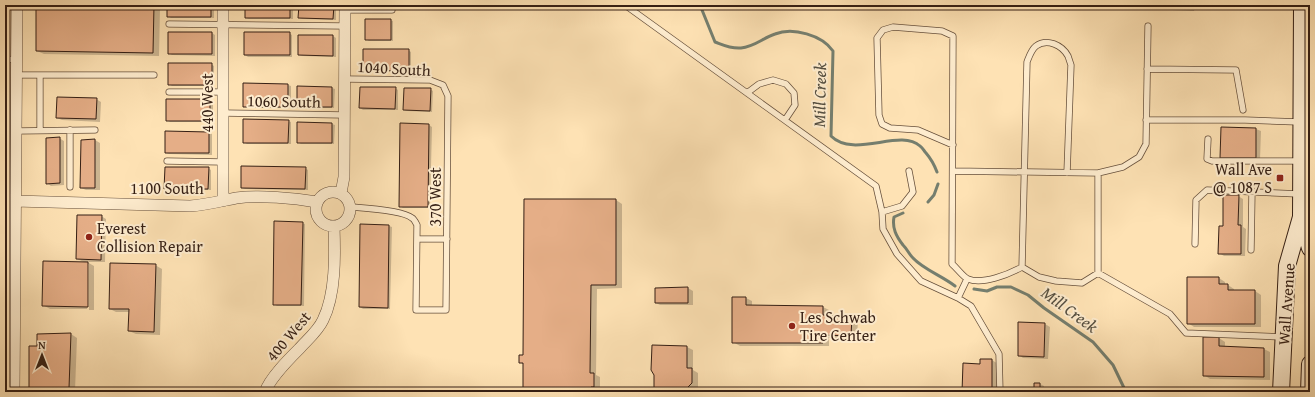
<svg xmlns="http://www.w3.org/2000/svg" width="1315" height="397" font-family="'Gentium Book Plus',serif">
	<rect width="100%" height="100%" fill="#fee2b4"/>
	<filter id="stains"><feTurbulence type="fractalNoise" baseFrequency=".005" numOctaves="4"/><feColorMatrix values="0 0 0 0 .2 0 0 0 0 .09 0 0 0 0 .02 0 0 0 .5 -.17"/></filter>
	<radialGradient id="worn" r=".72"><stop offset=".6" stop-color="#630" stop-opacity="0"/><stop offset="1" stop-color="#630" stop-opacity=".3"/></radialGradient>
	<path fill="#0003" d="M37,5h117l6,4 -1,47 -115,-2 -7,-3z
		M168,5h46v13h-43l-3,-2z
		M246,5h47v14h-44l-3,-1z
		M300,5h36v15l-34,-1 -3,-1z
		M1103,5h92l-1,6 -88,-4z
		M390,20l3,1v20h-24l-3,-2z
		M169,33h43l3,2v21l-43,-1 -3,-2z
		M289,33l3,2v22h-44l-3,-2z
		M333,36l3,2v19l-34,-1 -3,-1z
		M408,50l3,2v20h-44l-3,-2z
		M211,64l3,2v20h-42l-3,-2z
		M244,84l44,1 3,1v22h-44l-3,-2z
		M332,88l3,1 -1,19h-33l-3,-2z
		M395,88l3,2v20h-35l-3,-2z
		M430,89l3,2 -1,21 -25,-1 -3,-1z
		M96,99l5,3 -1,20 -38,-2 -5,-2z
		M210,100l3,2v20h-43l-3,-2z
		M288,121l3,1v22h-44l-3,-2z
		M332,124l3,1 -1,19h-33l-3,-2z
		M429,125l3,2 -2,81h-27l-3,-2z
		M1256,129l5,2 -1,29h-34l-5,-3z
		M166,132l43,1 3,1v21l-43,-1 -3,-1z
		M59,138l5,3v44l-13,1 -4,-3z
		M95,140l5,3v47h-14l-5,-2z
		M208,168l3,2v20h-43l-3,-2z
		M305,168l3,2v20l-63,-1 -3,-1z
		M1238,196l5,3v28l3,2 -1,27h-21l-5,-3 5,-26z
		M616,200l6,4v84l-25,1 -1,86 4,2v13h-4l4,2h-76v-27l-4,-3 4,-6z
		M101,216l5,3 -1,43h-18l7,4v44h-5v-46h-2v45h-37l-7,-4 41,-43 -7,-3z
		M302,223l3,1 -1,82h-27l-3,-2z
		M389,226l3,1 -2,82h-27l-3,-2z
		M155,265l7,4 -2,66 -24,-1 -7,-3 1,-19h-14l-6,-3z
		M1219,278l6,4v3h3l6,4v2h21l6,4v32h-67l-6,-4z
		M688,288l5,3v14h-33l-4,-2z
		M746,298l6,3v5l71,1 6,3v6l22,1 7,3 -1,19 -28,-1v8h-89l-7,-4z
		M1045,324l5,3 -2,32 -25,-1 -4,-3z
		M71,334l6,4 -2,53 -37,1 -8,-4 8,-41z
		M1204,338h15l6,4v5l39,2 6,3v28l-60,-1 -6,-4z
		M687,347l6,3v20l5,3v14l-6,5h-37z
		M992,360l6,4v28h-35z
		M1040,384l4,2v6h-9z"/>
	<g fill="none" stroke-linecap="round" stroke-linejoin="round">
		<path stroke="#757e6e" stroke-width="3" d="M700,5l15,37c8,3 16,7 26,6 13,-1 22,-10 34,-14 18,-7 47,1 58,17l-2,85c23,23 69,-8 89,10 3,2 4,5 6,7 6,7 8,11 11,19
			M928,202l6,-7 4,-11
			M903,213l-9,4c-2,11 2,19 9,28 4,4 6,9 10,13 10,11 29,18 42,28
			M974,289l13,2 10,-4h14l17,8 16,13 49,34 20,23 13,27"/>
	</g>
	<path fill="#e5ae87" stroke="#351f14" d="M36,5h118l-1,48 -117,-2z
		M167,5h44v12h-44z
		M245,5h45v13h-45z
		M299,5h35l-1,14 -35,-1z
		M1118,5h70v3z
		M365,19h26v21h-26z
		M168,32h44v22h-44z
		M244,32h46v23h-46z
		M298,35h35v21l-35,-1z
		M363,49h46v22l-46,-1z
		M168,63h44v22h-44z
		M243,83l45,1v23h-45z
		M297,86l35,1v20h-35z
		M360,87h36l-1,22 -36,-1z
		M404,88h27l-1,23 -27,-1z
		M57,97l40,1 -1,21 -40,-1z
		M166,99h44v22h-44z
		M243,119l46,1 -1,23h-45z
		M297,122l35,1v20h-35z
		M400,123l29,1 -1,83h-29z
		M1221,127l35,1v30h-36z
		M165,131l44,1v21h-44z
		M60,137v46l-14,1v-46z
		M95,139v49h-15l1,-48z
		M241,166l65,1 -1,22 -64,-1z
		M165,167h44l-1,22h-44z
		M1223,195h16l-1,30h3v29h-23l1,-28h4z
		M524,199h92v86h-25l-1,88h4v14h-3v4h9v1h-77v-29h-4v-8h4z
		M77,215h25l-1,45 -25,-1z
		M274,221l29,1 -2,83h-28z
		M360,224l29,1 -1,83 -29,-1z
		M43,261l45,1v45l-46,-1z
		M110,263l46,1 -2,68 -26,-1 1,-22h-20z
		M1187,277h32v7h9v6h27v34h-68z
		M688,287v16h-33v-15z
		M732,297h14v8l77,1v9l29,1 -1,20 -28,-1v8h-91z
		M1018,322l27,1 -1,34 -26,-1z
		M71,333l-2,55h-5v4h-27v-4h-8v-42h8v-12z
		M1203,337h16v9l45,2v29l-61,-1z
		M652,345l35,1v22h5v15l-9,9h-29v-17l-3,-5z
		M980,359h12v33h-30l1,-29 17,1z
		M1034,383h6v9h-17l11,-1z"/>
	<g fill="none" stroke-linecap="round" stroke-linejoin="round">
		<defs>
			<path id="service" d="M625,5l251,181 6,26 1,17 14,25 24,27 37,17
				M345,10h47
				M169,24l175,2
				M5,59l12,1
				M1147,69l89,1 7,40
				M17,75h137
				M40,75v55
				M344,79l86,1 13,5 5,11 -2,214h-30l1,-85c-1,-2 -3,-6 -5,-7 -10,-8 -48,-10 -61,-11
				M169,92h54
				M747,93l12,-9 14,-4 13,4 8,9 1,12 -10,15
				M223,113l121,2
				M1146,120h99l55,2
				M70,130v57
				M16,131l79,-1
				M1208,139l-1,20 5,2h89
				M953,145l-35,-15 -28,-2 -8,-4 -3,-9 -2,-77 6,-8 10,-3 49,4 11,5 -1,228c5,4 11,13 16,15 15,6 41,-5 54,-12l5,-205c2,-5 4,-12 9,-16 11,-8 26,-1 32,10 1,3 2,6 3,9l-4,108
				M167,161l56,1
				M953,171l145,2 25,-6 16,-10 7,-13 2,-118
				M882,212l20,-6 11,-14 -4,-21
				M417,239h30
				M5,243h10
				M1195,244l1,-44 11,-10 92,4
				M1251,250l1,-58
				M1022,267l17,10 17,4 26,2 16,-10 72,41 16,19 97,4
				M1098,273v-100
				M967,279l-9,19 13,8 28,48 1,38"/>
			<path id="minor" d="M223,5v196
				M316 209a17 17 0 1 1 34 0a17 17 0 1 1-34 0Z
				M341,193l3,-16 1,-172
				M15,201l175,5c16,-1 31,-5 46,-8 24,-3 58,0 81,4
				M14,392l3,-387
				M265,392c5,-14 23,-32 34,-43 8,-9 19,-18 24,-29 13,-26 12,-66 11,-94"/>
			<path id="secondary" d="M1302,5l-1,212 9,31
				M1281,392l6,-126 14,-49
				M1309,392l1,-28"/>
		</defs>
		<use href="#service" stroke="#67503c" stroke-width="7"/>
		<use href="#minor" stroke="#67503c" stroke-width="12"/>
		<use href="#secondary" stroke="#351f14" stroke-width="18"/>
		<use href="#service" stroke="#feecce" stroke-width="5.5"/>
		<use href="#minor" stroke="#feecce" stroke-width="11"/>
		<use href="#secondary" stroke="#feecce" stroke-width="16"/>
	</g>
	<g fill="#8f2418" stroke="#feecce" stroke-width="1.5">
		<rect x="1276" y="174" width="8" height="8" rx="2"/>
		<circle cx="89" cy="237" r="4"/>
		<circle cx="792" cy="326" r="4"/>
	</g>
	<g text-anchor="middle" dominant-baseline="central" stroke-width="4" stroke-linejoin="round" paint-order="stroke">
		<g font-size="16" fill="#351f14" stroke="#feecce">
			<text transform="translate(394 68) rotate(3)">1040 South</text>
			<text transform="translate(284 101) rotate(1)">1060 South</text>
			<text transform="translate(207 103) rotate(-90)">440 West</text>
			<text x="167" y="188">1100 South</text>
			<text transform="translate(435 197) rotate(-90)">370 West</text>
			<text transform="translate(1286 304) rotate(-86)">Wall Avenue</text>
			<text transform="translate(288 336) rotate(-50)">400 West</text>
		</g>
		<g font-size="16" fill="#351f14" stroke="#feecce" text-anchor="start">
			<text x="1272" y="169" text-anchor="end">Wall Ave<tspan x="1272" dy="18">@ 1087 S</tspan></text>
			<text x="97" y="228">Everest<tspan x="97" dy="18">Collision Repair</tspan></text>
			<text x="800" y="317">Les Schwab<tspan x="800" dy="18">Tire Center</tspan></text>
		</g>
		<g font-size="17" font-style="italic" fill="#554f41" stroke="#feecce">
			<text transform="translate(819 95) rotate(-89)">Mill Creek</text>
			<text transform="translate(1070 309) rotate(36)">Mill Creek</text>
		</g>
	</g>
	<rect width="1315" height="397" fill="none" stroke="#fee2b4" stroke-width="20"/>
	<rect x="6" y="6" width="1303" height="385" fill="none" stroke="#351f14" stroke-width="2"/>
	<rect x="10" y="10" width="1295" height="377" fill="none" stroke="#351f14"/>
	<g transform="translate(42 355)" stroke="#feecce" stroke-width="3" paint-order="stroke">
	<path d="M0-3L7 15L0 10L-7 15Z" fill="#351f14"/>
	<text y="-6" font-size="11" font-weight="bold" text-anchor="middle" fill="#351f14">N</text>
	</g>
	<rect width="100%" height="100%" filter="url(#stains)"/>
	<rect width="100%" height="100%" fill="url(#worn)"/>
</svg>
